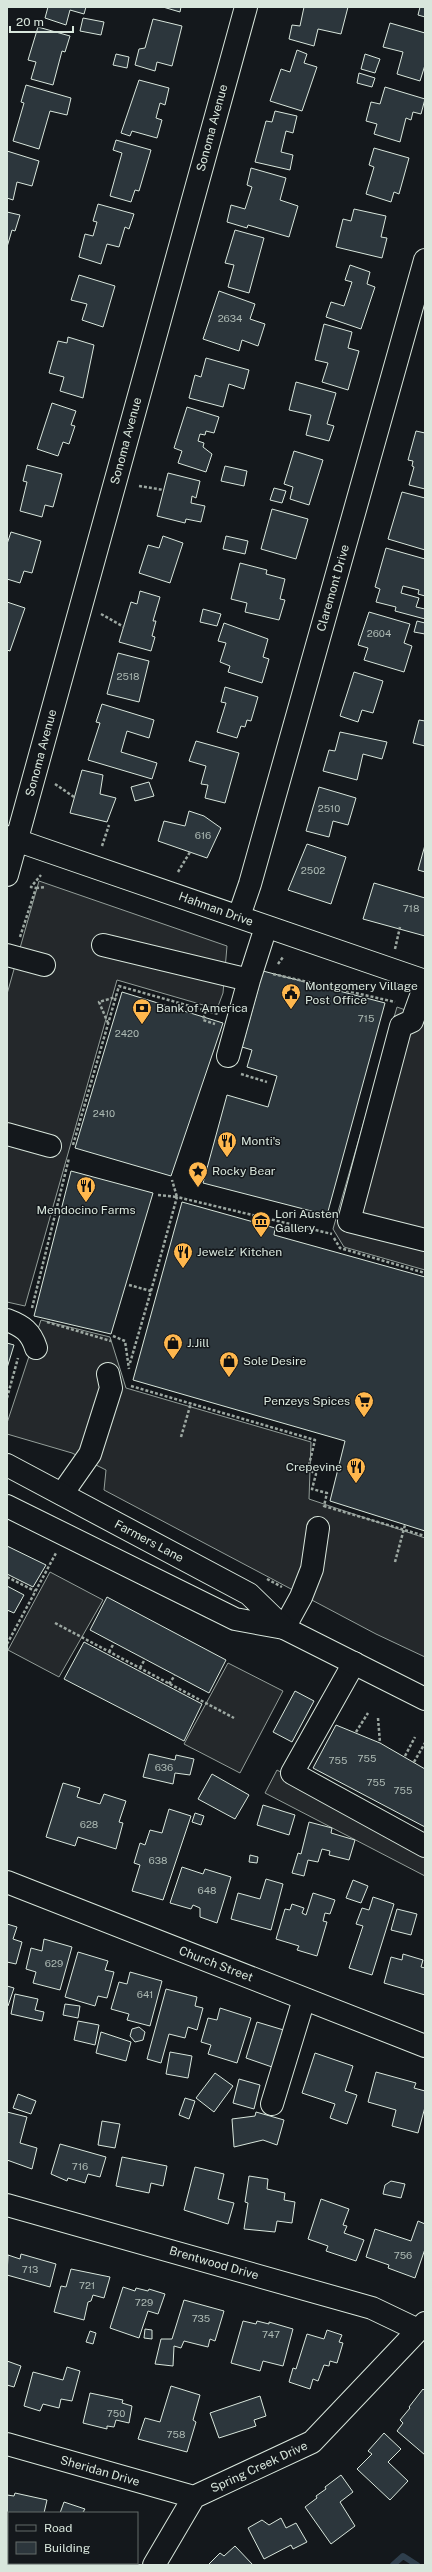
<svg xmlns="http://www.w3.org/2000/svg" width="432" height="2572" font-family="'Public Sans',sans-serif">
	<rect width="100%" height="100%" fill="#14181c"/>
	<path fill="#24282b" stroke="#939e99" d="M39,881l188,65 -4,47 -6,16 -100,-29 -92,326 -18,-4v-308z
		M397,1007l28,10v253l-81,-23 -11,-18z
		M41,1320l69,17 16,51 185,54 -2,57 116,39v119l-49,-23 -272,-144 2,-20 -34,-17 -65,-19v-11z
		M50,1572l53,28 -44,77 -51,-27z
		M228,1663l55,28 -43,82 -56,-29z
		M277,1770l148,81v25l-160,-83z"/>
	<g fill="none" stroke-linecap="round" stroke-linejoin="round">
		<path stroke="#2f3f4d" stroke-width="6" d="M393,2565l10,-9 14,9"/>
	</g>
	<path fill="#2c363c" stroke="#d8e6dc" d="M48,7h38l-2,7 -14,-4 -4,15 -21,-7z
		M163,7h18l-1,5z
		M304,7h44l-7,27 -23,-5 -4,17 -25,-7 3,-14 8,1z
		M420,7h5v10l-7,-2z
		M83,18l21,4 -3,13 -21,-4z
		M153,19l29,7 -10,40 -15,-4 -2,9 -20,-6 4,-16 6,-1z
		M390,23l35,10v32l-5,16 -23,-7 6,-22 -20,-5z
		M38,27l32,9 -5,16 -3,-1 -9,34 -22,-6 5,-17 -8,-2z
		M297,50l10,4 -3,9 13,4 -15,44 -32,-10 11,-32 9,3z
		M116,54l13,3 -2,11 -14,-3z
		M365,54l15,5 -5,14 -14,-4z
		M359,73l16,5 -3,9 -15,-4z
		M139,80l30,8 -4,17 -5,-2 -4,15 6,2 -5,18 -25,-7 -2,5 -9,-3z
		M26,85l45,13 -4,17 -17,-4 -11,38 -26,-8 11,-38 -3,-1z
		M385,87l40,12 -4,15 -8,-2 -2,8 -5,-2 -6,24 -26,-8 3,-10 -11,-3 5,-19 9,2z
		M275,111l22,5 -4,17 -7,-2 -5,21 12,3 -3,15 -35,-8 11,-41 6,1z
		M116,140l35,10 -12,41 -4,-1 -4,12 -21,-6 12,-43 -9,-3z
		M374,148l35,10 -10,36 -5,-2 -3,10 -25,-8 8,-27 -5,-2z
		M7,151l32,10 -7,25 -15,-4 -4,18 -6,-2z
		M251,168l35,10 -6,22 18,6 -9,31 -41,-12 -1,3 -20,-6 4,-17 14,4 7,-22 -5,-2z
		M98,204l36,10 -5,15 -4,-2 -6,20 -12,-3 -6,20 -22,-7 6,-23 8,2 4,-14 -4,-1z
		M354,209l32,7 -5,21 6,1 -5,20 -46,-11 7,-28 8,2z
		M7,212l13,3 -5,16 -3,-1 -5,17z
		M235,230l29,8 -15,55 -21,-6 6,-22 -9,-2z
		M350,265l20,7 -3,12 8,3 -14,42 -35,-12 5,-15 13,4 8,-24 -7,-2z
		M79,275l36,11 -12,41 -21,-7 5,-16 -16,-4z
		M219,291l36,13 -5,15 15,5 -7,22 -16,-6 -3,11 -36,-12z
		M324,324l28,8 -4,16 11,3 -11,39 -26,-8 6,-19 -13,-3z
		M68,337l26,8 -11,53 -23,-7 4,-14 -15,-4 9,-32 9,2z
		M206,358l43,12 -5,19 -15,-5 -6,23 -34,-9 6,-23 6,2z
		M296,382l40,11 -9,31 7,2 -5,15 -23,-6 5,-20 -22,-5z
		M52,403l24,8 -5,14 4,1 -6,18 -6,-2 -5,14 -21,-7z
		M187,407l32,10 -5,16 -8,-2 -1,4 -5,-1 -2,7 6,2 -1,4 9,7 -6,18 -28,-9 4,-12 -8,-3z
		M416,431l9,2v56l-16,-4 5,-18 -2,-1 1,-5 -5,-1z
		M294,451l29,9 -14,45 -19,-6 3,-12 -9,-3z
		M27,465l35,9 -9,33 -8,-2 -3,12 -22,-6 7,-29 -4,-1z
		M225,466l22,5 -3,15 -23,-5z
		M168,473l32,8 -4,17 -4,-2 -1,7 14,3 -4,16 -15,-3 -1,4 -28,-7z
		M274,488l12,3 -4,12 -12,-3z
		M402,492l23,6v52l-37,-11z
		M272,509l36,10 -12,40 -35,-10z
		M11,532l30,9 -9,32 -8,-2 -4,12 -13,-4v-35z
		M163,536l20,7 -13,40 -31,-10 9,-28 11,3z
		M226,536l22,5 -3,13 -22,-5z
		M386,548l39,11v37l-7,-2 1,-4 -16,-4 -2,7 18,5 -3,9 9,2v10l-30,-8 1,-4 -20,-5 4,-13 -5,-2z
		M240,563l27,7 -1,4 19,5 -5,20 5,1 -6,20 -34,-8 2,-9 -16,-4z
		M140,591l20,6 -7,24h3l-4,15 3,1 -4,14 -32,-9 12,-40 6,2z
		M7,602l18,6 -15,43 -3,-1z
		M203,609l18,5 -4,12 -17,-4z
		M369,612l41,12 -6,19 8,3 -8,26 -40,-12 4,-12 -10,-3z
		M417,621l8,2v11l-11,-2z
		M224,623l44,16 -5,18 6,2 -7,24 -34,-11 2,-6 -10,-4 6,-19 -8,-2z
		M118,653l31,8 -10,41 -32,-8z
		M354,672l29,9 -10,32 -11,-3 -4,12 -18,-6z
		M225,687l33,10 -7,24 -4,-1 -2,7 -4,-1 -4,12 -20,-6 9,-29 -5,-1z
		M102,704l52,16 -5,18 -22,-7 -6,21 36,11 -5,16 -64,-19 12,-37 -4,-1z
		M419,720l6,1v25l-12,-3z
		M340,732l47,10 -5,17 -19,-5 -6,26 -34,-9 6,-21 6,1z
		M196,741l43,12 -14,50 -20,-5 3,-13 -7,-1 5,-18 -17,-5z
		M82,770l21,5 -3,19 16,4 -9,24 -37,-9z
		M149,782l5,14 -19,5 -4,-14z
		M319,787l37,11 -8,27 -15,-4 -4,16 -23,-6z
		M189,811l15,5 17,12 -14,30 -49,-17 6,-20 21,5z
		M307,844l39,13 -15,47 -43,-14z
		M425,845v27l-7,-2z
		M374,883l51,15v38l-62,-17z
		M263,971l122,32 -58,212 -124,-32 24,-88 41,12 9,-31 -30,-9 5,-17 -10,-3z
		M122,992l101,31 -52,153 -96,-28z
		M71,1171l82,22 -42,141 -77,-18z
		M182,1202l93,26 -1,7 151,42v254l-95,-30 15,-60 -212,-61z
		M7,1343l7,2 -7,23z
		M7,1546l39,19 -13,22 -26,-13z
		M7,1586l17,9 -10,18 -7,-3z
		M107,1597l119,63 -17,33 -119,-63z
		M84,1642l118,62 -18,37 -120,-62z
		M295,1691l19,10 -22,41 -19,-10z
		M336,1725l44,18 45,26v58l-112,-59z
		M149,1754l26,6 1,-5 18,4 -4,16 -15,-2 -2,11 -30,-7z
		M212,1774l37,21 -14,24 -37,-20z
		M63,1783l17,5 -3,9 23,7 4,-10 22,7 -7,21 4,1 -7,26 -38,-12 -3,9 -29,-9z
		M263,1805l32,10 -6,20 -32,-10z
		M169,1809l22,7 -28,84 -31,-9 8,-26 -6,-2 6,-20 5,2 5,-15 12,3z
		M195,1813l9,3 -3,9 -9,-3z
		M309,1822l23,6 -1,5 24,7 -6,20 -20,-5 1,-4 -8,-2 -4,13 -10,-2 -4,16 -12,-3 6,-20 3,1z
		M250,1855l8,2 -1,6 -8,-1z
		M182,1867l21,7 2,-5 26,8 -14,46 -17,-6v-9l-7,-3 -2,4 -21,-6z
		M266,1879l17,5 -12,46 -40,-11 7,-26 22,6z
		M353,1880l15,6 -7,17 -15,-5z
		M313,1893l22,7 -5,14 -5,-1 -2,8 4,1 -10,34 -20,-6 2,-4 -23,-7 9,-30 5,1 2,-6 12,4 -2,5 4,2z
		M373,1897l21,7 -22,71 -23,-7 14,-42 -7,-2 6,-16 7,2z
		M397,1909l20,5 -6,21 -20,-5z
		M7,1924l10,3 -4,12 9,3 -6,22 -9,-2z
		M44,1939l28,8 -12,43 -27,-7 3,-11 -10,-3 5,-21 11,3z
		M78,1952l30,9 -3,9 9,2 -7,26 -9,-2 -3,10 -30,-9z
		M403,1954l20,6 -2,7 4,1v27l-41,-12 7,-26 11,3z
		M130,1972l32,9 -12,45 -23,-6 2,-6 -18,-5 8,-27 8,2z
		M7,1986l7,2 -6,18h-1z
		M166,1989l31,8 -2,9 8,2 -6,22 -9,-3 -3,11 -16,-4 -8,29 -14,-4z
		M15,1994l23,5 -3,11 9,2 -2,9 -31,-7z
		M65,2004l15,2 -2,12 -15,-3z
		M220,2008l31,10 -14,45 -29,-9 3,-9 -10,-3 7,-24 9,2z
		M78,2021l21,4 -4,20 -21,-5z
		M257,2022l30,9 -12,37 -29,-10z
		M139,2027l6,5 -2,8 -8,2 -5,-6 2,-7z
		M101,2032l30,10 -5,19 -30,-8z
		M170,2052l22,4 -4,22 -22,-4z
		M315,2053l38,13 -8,25 12,4 -10,29 -17,-6 5,-14 -33,-11z
		M376,2072l40,11 -2,5 11,3v16l-7,26 -26,-7 4,-16 -28,-8z
		M215,2073l18,13 -19,26 -18,-14z
		M239,2079l21,6 -6,24 -21,-6z
		M18,2094l18,7 -5,13 -18,-6z
		M185,2098l10,3 -6,18 -10,-4z
		M7,2112l20,5 -7,26 17,5 -5,21 -25,-9z
		M256,2112l28,8 -7,25 -14,-5 -29,7 -2,-28 23,-3z
		M102,2121l18,3 -5,24 -17,-3z
		M60,2144l46,13 -6,20 -12,-3 -3,9 -17,-5 -1,3 -16,-7z
		M122,2157l45,9 -4,20 -12,-3 -2,10 -33,-7z
		M195,2167l29,7 -6,25 16,4 -6,21 -44,-14z
		M249,2176l19,3 -1,10 18,4 -1,7 11,2 -3,21 -15,-2 -2,11 -31,-3 4,-26 -3,-1z
		M391,2181l14,3 -4,14 -18,-4 2,-9z
		M321,2199l28,10 -6,16 4,1 -3,7 20,7 -8,21 -30,-10 2,-5 -20,-7z
		M418,2221l7,3v25l-10,29 -27,-10 1,-3 -23,-8 9,-28 36,12z
		M21,2254l35,10 -6,23 -43,-12 1,-20 12,4z
		M71,2269l39,8 -6,21 -11,-3 -2,6 -3,1 -4,18 -30,-8 7,-26 5,1z
		M123,2287l12,4 1,-3 12,3 1,-2 16,5 -7,20 -10,-3 -9,27 -29,-10z
		M184,2300l40,11 -9,30 -5,-2 -2,8 -24,-6 -3,7 -7,-2 -1,20 -18,-2 6,-25h11z
		M243,2321l13,3 1,-3 12,3v-2l24,7 -10,37 -20,-5 -3,10 -29,-8z
		M145,2329l7,1v9l-8,-1z
		M327,2330l15,5 -3,7 4,1 -6,20 -7,-2 -1,5 -5,-1 -6,16 -5,-2 -3,10 -21,-7 4,-14 3,1 11,-35 17,5z
		M90,2331l6,2 -3,11 -7,-2z
		M7,2361l14,5 -7,21 -7,-2z
		M67,2367l13,4 -8,30 -11,-2 -2,9 -16,-4 -3,7 -16,-5 9,-34 30,8z
		M171,2386l29,9 -7,25 3,2 -9,30 -49,-13 7,-21 15,4z
		M423,2389l2,2v64l-28,-24 6,-8 -3,-3 10,-12 -1,-1z
		M90,2393l33,7 -1,3 10,3 -3,17 -13,-3 -2,7 -7,-1v3l-24,-6z
		M260,2396l6,20 -12,4 2,6 -37,12 -9,-25z
		M384,2433l17,16 -13,13 20,19 -18,19 -33,-31 15,-15 -4,-3z
		M341,2475l12,17 -13,10 15,24 -24,18 -26,-37 12,-9 -1,-2 10,-7 -1,-2z
		M15,2493l32,7 -3,13 -37,1v-19l7,1z
		M64,2502l21,7 -2,3 5,1h-28z
		M281,2518l5,10 10,-5 11,19 -14,7 -2,-4 -27,14 -16,-31 14,-8 7,5z
		M235,2546l18,19h-45l12,-12 4,3z"/>
	<g fill="none" stroke-linecap="round" stroke-linejoin="round">
		<defs>
			<path id="minor" d="M7,837l418,144
				M7,875l239,-868
				M239,916l11,-32 175,-624
				M103,945l146,35 17,-53
				M7,955l37,10
				M425,985l-13,36 -11,5 -52,195 76,19
				M228,1056l21,-76
				M7,1134l43,12
				M7,1320c16,6 24,12 29,28
				M62,1494l28,-40 21,-66 -3,-14
				M284,1628l17,-31 11,-28 6,-41
				M354,1663l-62,110 133,73
				M7,1882l418,164
				M272,2104l32,-105
				M7,2205l365,103 46,22
				M7,2444l187,53
				M154,2565l40,-68 118,-55 113,-119"/>
			<path id="major" d="M7,1465l242,129 35,34
				M7,1506l228,113 49,9 141,71"/>
		</defs>
		<use href="#minor" stroke="#d8e6dc" stroke-width="24"/>
		<use href="#major" stroke="#d8e6dc" stroke-width="24"/>
		<path stroke="#9da8a2" stroke-width="2.5" stroke-dasharray="3 2" stroke-linecap="butt" d="M139,486l25,4
			M101,614l23,13
			M55,784l19,13
			M102,846l7,-21
			M178,872l12,-20
			M36,888l10,-1
			M20,937l16,-49 -5,-1 10,-12
			M395,949l5,-22
			M278,964l5,-7
			M273,974l122,28
			M207,1006l-4,14 12,4
			M108,1023l-9,-21 17,-5
			M241,1074l26,8
			M73,1145l46,-159 99,28
			M158,1195l19,2 -5,-17
			M334,1238l6,10 85,25
			M129,1285l22,6 -21,72
			M151,1291l26,-94 155,37
			M32,1308l37,-150
			M47,1322l64,19
			M113,1336l12,5 4,28
			M131,1386l184,54 -7,29 8,5 -4,15 15,4 -3,13 101,30
			M7,1398l11,-40
			M181,1437l10,-34
			M395,1562l10,-37
			M7,1577l28,14
			M267,1579l15,8
			M55,1623l179,95
			M7,1644l49,-91
			M109,1652l5,-9
			M140,1668l5,-9
			M169,1684l6,-9
			M378,1718l2,25
			M356,1732l12,-19
			M405,1756l10,-19
			M414,1762l11,-19"/>
		<use href="#minor" stroke="#14181c" stroke-width="22"/>
		<use href="#major" stroke="#14181c" stroke-width="22"/>
	</g>
	<defs>
		<symbol id="civic-pin" viewBox="-11 -11 22 30"><path d="M0 17L-7.5 6A9.5 9.5 0 1 1 7.5 6Z" fill="#ffb74d" stroke="#14181c"/><path d="M-.6-6.5H3V-4.5H.6V-3L4-1V1h2V6H-6V1h2V-1L-.6-3ZM-1.2 2.5V6h2.4V2.5Z" fill="#111"/></symbol>
		<symbol id="bank-pin" viewBox="-11 -11 22 30"><path d="M0 17L-7.5 6A9.5 9.5 0 1 1 7.5 6Z" fill="#ffb74d" stroke="#14181c"/><path d="M-6-4H6V4H-6ZM0-2.3a2.3 2.3 0 1 0 0 4.6a2.3 2.3 0 1 0 0-4.6Z" fill="#111"/></symbol>
		<symbol id="restaurant-pin" viewBox="-11 -11 22 30"><path d="M0 17L-7.5 6A9.5 9.5 0 1 1 7.5 6Z" fill="#ffb74d" stroke="#14181c"/><path d="M-5-6h1v4h1v-4h1v4h1v-4h1v5L-1.5 .5V6h-2V.5L-5-1ZM5-6V6H3V1.5H1.5Q1.5-4 5-6Z" fill="#111"/></symbol>
		<symbol id="sight-pin" viewBox="-11 -11 22 30"><path d="M0 17L-7.5 6A9.5 9.5 0 1 1 7.5 6Z" fill="#ffb74d" stroke="#14181c"/><path d="M0-6L1.8-2.2L6-1.7L2.9 1.2L3.7 5.4L0 3.3L-3.7 5.4L-2.9 1.2L-6-1.7L-1.8-2.2Z" fill="#111"/></symbol>
		<symbol id="museum-pin" viewBox="-11 -11 22 30"><path d="M0 17L-7.5 6A9.5 9.5 0 1 1 7.5 6Z" fill="#ffb74d" stroke="#14181c"/><path d="M0-6L6-3V-2H-6V-3ZM-5-1h2V3h-2ZM-1-1h2V3h-2ZM3-1h2V3H3ZM-6 4H6V6H-6Z" fill="#111"/></symbol>
		<symbol id="shop-pin" viewBox="-11 -11 22 30"><path d="M0 17L-7.5 6A9.5 9.5 0 1 1 7.5 6Z" fill="#ffb74d" stroke="#14181c"/><path d="M-5-2.5h2.3a2.7 3.5 0 0 1 5.4 0H5L5.5 6h-11ZM-1.5-2.5h3a1.5 2.3 0 0 0-3 0Z" fill="#111"/></symbol>
		<symbol id="supermarket-pin" viewBox="-11 -11 22 30"><path d="M0 17L-7.5 6A9.5 9.5 0 1 1 7.5 6Z" fill="#ffb74d" stroke="#14181c"/><path d="M-6-5.5h2.5l.6 2H6L4.5 2H-2.5L-4.4-4H-6ZM-1.5 3.2a1.3 1.3 0 1 0 .1 0ZM3 3.2a1.3 1.3 0 1 0 .1 0Z" fill="#111"/></symbol>
	</defs>
	<g fill-rule="evenodd">
		<use href="#civic-pin" x="280" y="982" width="22" height="30"/>
		<use href="#bank-pin" x="131" y="997" width="22" height="30"/>
		<use href="#restaurant-pin" x="216" y="1130" width="22" height="30"/>
		<use href="#sight-pin" x="187" y="1160" width="22" height="30"/>
		<use href="#restaurant-pin" x="75" y="1175" width="22" height="30"/>
		<use href="#museum-pin" x="250" y="1210" width="22" height="30"/>
		<use href="#restaurant-pin" x="172" y="1241" width="22" height="30"/>
		<use href="#shop-pin" x="162" y="1332" width="22" height="30"/>
		<use href="#shop-pin" x="218" y="1350" width="22" height="30"/>
		<use href="#supermarket-pin" x="353" y="1390" width="22" height="30"/>
		<use href="#restaurant-pin" x="345" y="1456" width="22" height="30"/>
	</g>
	<g text-anchor="middle" dominant-baseline="central" stroke-width="3" stroke-linejoin="round" paint-order="stroke">
		<g font-size="10" fill="#adbab4">
			<text x="230" y="318">2634</text>
			<text x="379" y="633">2604</text>
			<text x="128" y="676">2518</text>
			<text x="329" y="808">2510</text>
			<text x="203" y="835">616</text>
			<text x="313" y="870">2502</text>
			<text x="411" y="908">718</text>
			<text x="366" y="1018">715</text>
			<text x="127" y="1033">2420</text>
			<text x="104" y="1113">2410</text>
			<text x="367" y="1758">755</text>
			<text x="338" y="1760">755</text>
			<text x="164" y="1767">636</text>
			<text x="376" y="1782">755</text>
			<text x="403" y="1790">755</text>
			<text x="89" y="1824">628</text>
			<text x="158" y="1860">638</text>
			<text x="207" y="1890">648</text>
			<text x="54" y="1963">629</text>
			<text x="145" y="1994">641</text>
			<text x="80" y="2166">716</text>
			<text x="403" y="2255">756</text>
			<text x="30" y="2269">713</text>
			<text x="87" y="2285">721</text>
			<text x="144" y="2302">729</text>
			<text x="201" y="2318">735</text>
			<text x="271" y="2334">747</text>
			<text x="116" y="2413">750</text>
			<text x="176" y="2434">758</text>
		</g>
		<g font-size="12" fill="#d8e6dc" stroke="#14181c">
			<text transform="translate(212 128) rotate(-75)">Sonoma Avenue</text>
			<text transform="translate(126 441) rotate(-75)">Sonoma Avenue</text>
			<text transform="translate(333 588) rotate(-74)">Claremont Drive</text>
			<text transform="translate(41 753) rotate(-75)">Sonoma Avenue</text>
			<text transform="translate(216 909) rotate(20)">Hahman Drive</text>
			<text transform="translate(149 1541) rotate(28)">Farmers Lane</text>
			<text transform="translate(216 1964) rotate(21)">Church Street</text>
			<text transform="translate(214 2263) rotate(16)">Brentwood Drive</text>
			<text transform="translate(259 2467) rotate(-25)">Spring Creek Drive</text>
			<text transform="translate(100 2471) rotate(16)">Sheridan Drive</text>
		</g>
		<g font-size="12" fill="#d8e6dc" stroke="#14181c" text-anchor="start">
			<text x="305" y="986">Montgomery Village<tspan x="305" dy="14">Post Office</tspan></text>
			<text x="156" y="1008">Bank of America</text>
			<text x="241" y="1141">Monti's</text>
			<text x="212" y="1171">Rocky Bear</text>
			<text x="86" y="1210" text-anchor="middle">Mendocino Farms</text>
			<text x="275" y="1214">Lori Austen<tspan x="275" dy="14">Gallery</tspan></text>
			<text x="197" y="1252">Jewelz' Kitchen</text>
			<text x="187" y="1343">J.Jill</text>
			<text x="243" y="1361">Sole Desire</text>
			<text x="350" y="1401" text-anchor="end">Penzeys Spices</text>
			<text x="342" y="1467" text-anchor="end">Crepevine</text>
		</g>
	</g>
	<rect width="432" height="2572" fill="none" stroke="#d8e6dc" stroke-width="16"/>
	<rect x="8" y="2512" width="130" height="52" fill="#14181c" stroke="#626a69"/>
	<rect x="16" y="2525" width="20" height="6" fill="#14181c" stroke="#626a69"/>
	<text x="44" y="2532" font-size="12" fill="#d8e6dc">Road</text>
	<rect x="16" y="2542" width="20" height="12" fill="#2c363c" stroke="#626a69"/>
	<text x="44" y="2552" font-size="12" fill="#d8e6dc">Building</text>
	<path d="M10 26v6h63v-6" fill="none" stroke="#d8e6dc" stroke-width="2"/>
	<text x="16" y="26" font-size="12" fill="#d8e6dc" stroke="#14181c" stroke-width="3" paint-order="stroke">20 m</text>
</svg>
